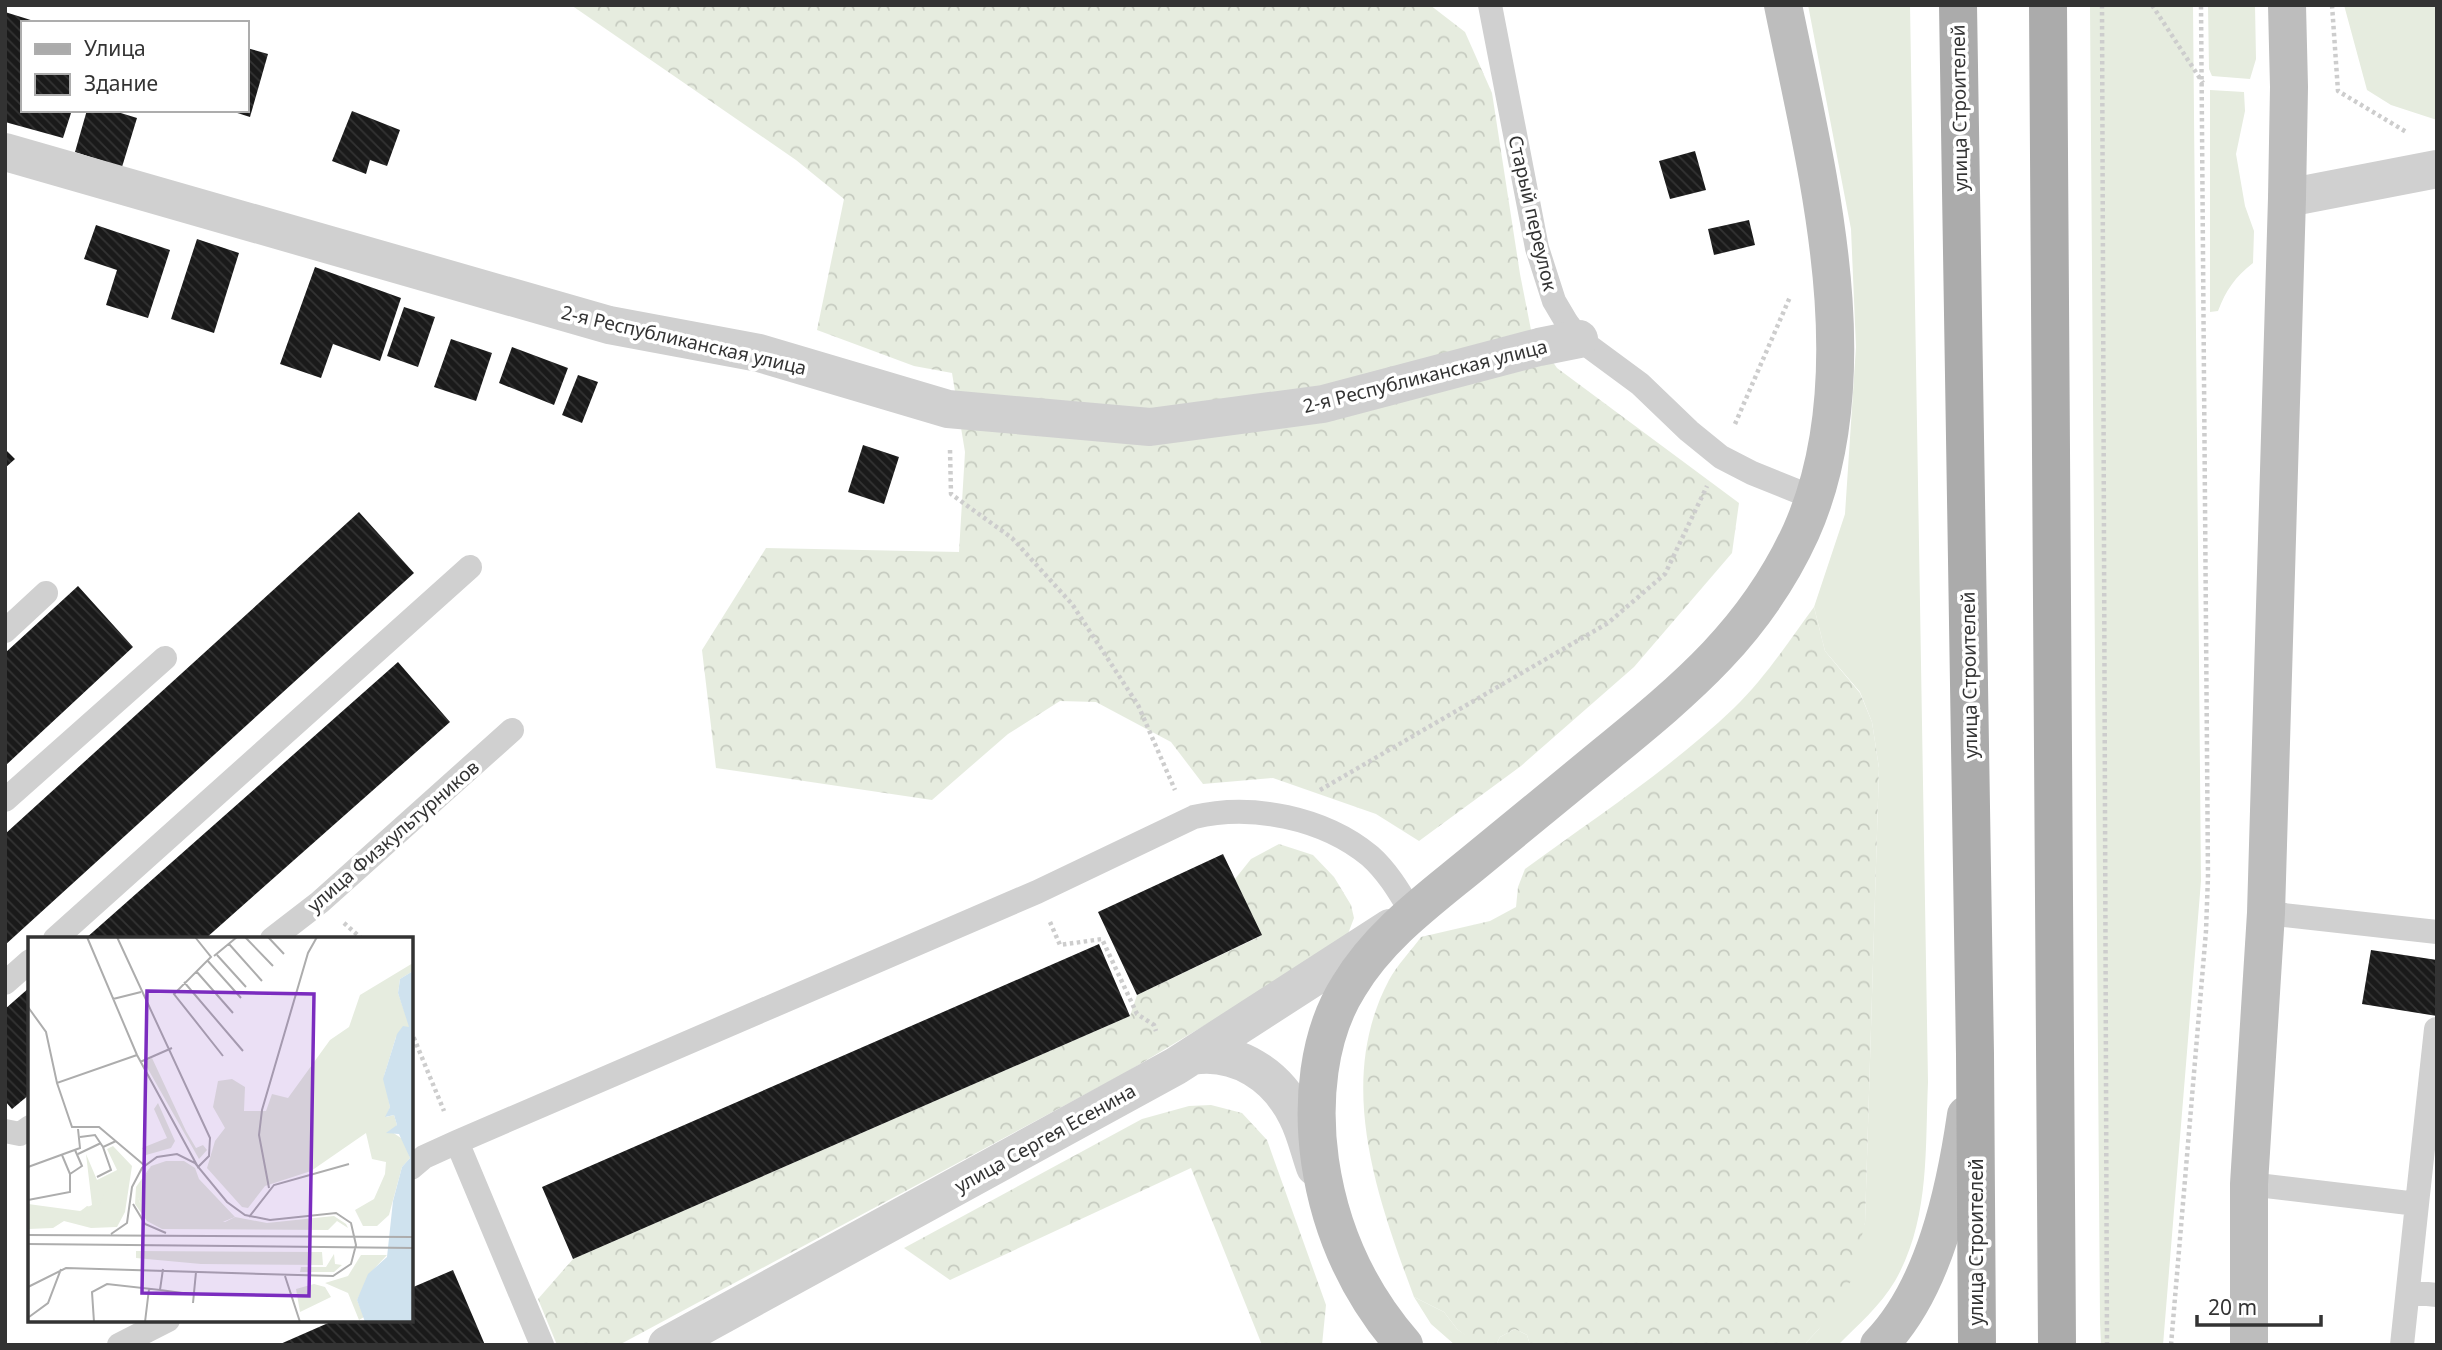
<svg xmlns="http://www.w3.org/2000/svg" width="2442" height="1350" font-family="'Noto Sans',sans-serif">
	<defs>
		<pattern id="forest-crowns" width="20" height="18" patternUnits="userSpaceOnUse" patternTransform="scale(1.75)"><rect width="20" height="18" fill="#e6ecdf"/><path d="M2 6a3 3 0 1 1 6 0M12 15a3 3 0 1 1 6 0" fill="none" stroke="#c6cbc0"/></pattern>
		<pattern id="building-back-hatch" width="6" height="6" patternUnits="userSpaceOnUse" patternTransform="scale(1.75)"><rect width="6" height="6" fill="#1a1a1a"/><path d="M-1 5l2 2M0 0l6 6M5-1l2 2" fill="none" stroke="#333"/></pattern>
	</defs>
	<rect width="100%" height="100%" fill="#fff"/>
	<path fill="#e6ecdf" d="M1808,5h102l18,1077c-3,68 2,138 -33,199 -14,24 -38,45 -57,64h-34l15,-16 46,-106 14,-455 -7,-46 -12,-30 -35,-41 -11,-44 31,-93 11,-167 -5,-118z
		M2090,5h103l8,876 -38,464h-62l-1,-23z
		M2208,5h47l1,54 -6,20 -38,-3 -3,-7z
		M2344,5h93v115l-46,-15 -24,-15z
		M2210,90l34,2 1,19 -9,43 9,52 9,25 -1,32c-18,14 -27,27 -35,48l-8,1z
		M1414,1297l30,15 13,17 23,16h-25l-24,-21z
		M1515,1329l12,6 3,10h-34l4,-8z"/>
	<path fill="url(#forest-crowns)" d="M571,5h859l35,27 27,61 28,181 11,56 26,38 182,135 -7,50 -98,114 -113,99 -102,75 -43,-27 -103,-36 -70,6 -32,-42 -75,-40 -36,-1 -52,33 -76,66 -216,-32 -14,-118 64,-102 193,4 6,-100 -13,-79 -38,-7 -97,-36 27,-131 -48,-39z
		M1814,607l11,44 35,42 12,29 7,46 -14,455 -14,58 -32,48 -15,16h-274l-3,-10 -12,-6 -15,8 -4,8 -21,-2 -18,-14 -13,-17 -30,-15c-37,-100 -79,-215 -25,-317 8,-15 22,-29 32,-43l69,-16 26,-14 2,-20 7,-18c71,-52 145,-100 209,-161 31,-30 55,-67 80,-101z
		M1279,844l34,11 21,22 17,28 3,13 -8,21 -17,12 -204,122 -506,272h-62l-19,-46 35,-40 557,-243 7,-21 124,-59 -26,-57 16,-20z
		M1211,1105l31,8 25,27 59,165 -4,40h-60l-71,-177 -241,112 -46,-32 238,-129 47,-13z"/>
	<path fill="url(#building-back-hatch)" d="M5,12l29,9v2h-11v87h49l-9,28 -58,-16z
		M247,48l21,6 -18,63 -19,-6 16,-1z
		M87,110h24l26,8 -15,49 -47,-15z
		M352,111l48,19 -13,36 -17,-6 -4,14 -34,-13z
		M1695,151l11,39 -36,9 -11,-38z
		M1749,220l6,25 -41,10 -6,-26z
		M96,225l74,25 -22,68 -42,-13 11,-35 -33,-11z
		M197,239l42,14 -25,80 -43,-14z
		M315,267l86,31 -21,63 -47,-17 -12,34 -41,-14z
		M404,307l31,10 -17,50 -31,-11z
		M451,339l41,14 -16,48 -42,-14z
		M512,347l56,21 -14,37 -55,-22z
		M578,375l20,7 -16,41 -20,-8z
		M863,445l36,12 -15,47 -36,-12z
		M5,449l10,10 -10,9z
		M359,512l55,61 -409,372v-111z
		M78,586l55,61 -128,119v-113z
		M398,662l52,60 -245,217h-120z
		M1223,854l39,81 -125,60 -39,-83z
		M1099,944l31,72 -557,243 -31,-72z
		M2371,950l66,10v56l-75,-12z
		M30,987v107l-18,15 -7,-8v-92z
		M453,1270l32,75h-207l57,-25h76v-32z"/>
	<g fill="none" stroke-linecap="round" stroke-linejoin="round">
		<path stroke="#cdcdcd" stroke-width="4.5" stroke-dasharray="3.5 3.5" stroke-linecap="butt" d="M2102,5l5,1340
			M2152,5l51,78
			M2332,5l6,86 70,42
			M1735,424l55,-127
			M950,450l1,44 61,44 60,66 66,101 37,85
			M1320,790l288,-167 57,-49 42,-88
			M1050,922l10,23 42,-6 35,75 17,11 2,6
			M344,923l18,16
			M411,1031l33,80
			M2171,1345l35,-414 2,-55 -7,-871"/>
		<path stroke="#d0d0d0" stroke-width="24" d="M1490,5l47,243 17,53 13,22 12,16 61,45 49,47 32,26 31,16 62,25
			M5,631l41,-38
			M5,800l160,-142
			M2266,913l171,19
			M55,939l415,-372
			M272,939l48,-37 192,-172
			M5,983l25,-22
			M5,1131l15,3 10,-7
			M457,1142l85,203
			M411,1168l13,-11 33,-15 580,-250 157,-75c58,-14 130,1 176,39 18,16 30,37 42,57
			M2249,1184l168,20 -15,141
			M2417,1204l19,-175
			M2408,1292l29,3
			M119,1345l49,-25"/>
		<path stroke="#d0d0d0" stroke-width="38" d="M5,152l604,173 150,28 189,56 202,18 173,-23 216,-57 40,-8
			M2287,198l150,-29
			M1192,1056c45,-7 85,19 105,60 8,15 12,34 18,51
			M667,1345l509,-279 214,-138"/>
		<path stroke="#bdbdbd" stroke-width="38" d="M1404,1345c-46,-53 -74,-115 -84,-184 -8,-57 -3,-125 29,-175 30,-50 78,-85 122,-121 45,-37 90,-74 134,-110 82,-67 151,-124 196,-223 71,-159 15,-364 -18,-527
			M1879,1345c55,-56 76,-154 87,-230
			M2249,1345v-161l17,-271 21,-715 2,-111 -2,-82"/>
		<path stroke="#ababab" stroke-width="38" d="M1958,5l17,1049 2,291
			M2048,5l9,1340"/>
	</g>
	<g text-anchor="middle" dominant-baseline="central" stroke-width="7" stroke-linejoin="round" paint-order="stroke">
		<g font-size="19" fill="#333" stroke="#fff">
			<text transform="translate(1959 108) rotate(-91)">улица Строителей</text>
			<text transform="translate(1533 213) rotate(77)">Старый переулок</text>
			<text transform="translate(684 340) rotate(13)">2-я Республиканская улица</text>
			<text transform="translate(1425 376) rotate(-14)">2-я Республиканская улица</text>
			<text transform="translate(1969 675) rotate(-91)">улица Строителей</text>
			<text transform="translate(393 836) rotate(-41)">улица Физкультурников</text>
			<text transform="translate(1045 1138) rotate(-29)">улица Сергея Есенина</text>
			<text transform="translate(1976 1242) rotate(-90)">улица Строителей</text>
		</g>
	</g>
	<g transform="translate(28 937)">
		<rect width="385" height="385" fill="#fff"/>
		<path d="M85,209l19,20 -7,46 -8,15 -26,1 -27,-7 -11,7 -25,1v-25l52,7 12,-6 -6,-51 11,26 20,-10 -10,-21zM123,229l-14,27 3,10 85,19 10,-5 32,6 67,-7 12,8 2,4 -11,-7 -9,9 -166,-1 -15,-8 -12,-17 1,-17zM108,314l186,1 1,13 -122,-1 -65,-6zM306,317l1,10 7,1 -8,7h-34l1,-5h25zM286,347l11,3 6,10 -31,15 -4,-23z" fill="#e6ecdf"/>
		<path d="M385,26v8l-13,8 -2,14 12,34 -14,10 -12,39 6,31 -4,10 8,-2 3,10 -5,7 12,8 6,18 -8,9 -13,48 -12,11h-14l-8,-16 19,-11 11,-25 1,-12 -14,-3 -6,-26 -55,38 -46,15 -17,22 -6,-1 -35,-39 8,-27 10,-13 -12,-21 5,-26 14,-2 13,8 -1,24h22l6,-17 16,4 42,-58 19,-13 11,-32zM124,121l34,73 10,17 7,-3 4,5 -8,9 -55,-97zM130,166l17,38 -4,7 -25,7 -4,-7 25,-10 -13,-29zM138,224h18l11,7 4,11 36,38 -20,8 -56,-3 -13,-6 -10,-23 15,-27zM92,242l6,2 -7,40 -7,6 -27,-4 -3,-13 5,-4 11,3 6,-15zM333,318h26l-15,16 -15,29 7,17 -5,3 -11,-27 -23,-10 23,-7z" fill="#e6ecdf"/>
		<path d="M385,34v351h-48l-8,-22 11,-26 19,-17 6,-56 9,-34 8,-9 -11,-24 -13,-1 11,-8 -3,-10 -9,2 5,-10 -7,-28 14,-45 6,-8 6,1 -11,-34 2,-14z" fill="#cfe2ee"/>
		<path fill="none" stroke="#adadad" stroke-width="2" d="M59,0l50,118 61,112 11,-11 1,-18 -93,-201M167,0l16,20 -37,37 49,62M217,0l28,29M240,0l16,17M201,7l33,37M189,18l29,32M186,19l23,-19M179,23l34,38M168,34l37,42M156,45l59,69M85,62l28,-7M0,70l18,25 11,51 80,-28M112,125l32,-14M29,146l15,44h27l45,38M52,200l15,-2 8,12M50,217l23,-11M0,230l52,-19 -2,-19M42,237l12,-8 -7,-16M69,240l14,-7 -8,-23 13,-6M241,251l-10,-53 3,-25 46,-157 9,-16M0,263l42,-8v-18l-8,-19M105,267l12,20 21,9M221,280l25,-32 75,-21M0,298l385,2M0,307l385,4M257,339l15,46M0,350l38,-19 267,8 18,-12 5,-19 -5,-22 -15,-10 -66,7 -25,-5 -18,-13 -32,-39 -18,-9 -20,3 -15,11 -10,19 -5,36 -16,11M132,353l22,3M165,366l3,-31M1,380l19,-14 13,-34M66,385l-2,-30 15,-8 53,6 3,-21M117,385l4,-33"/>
		<path fill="#7b2cbf" fill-opacity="0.15" stroke="#7b2cbf" stroke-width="3.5" d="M119,54l167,3 -5,302 -167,-3z"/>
		<rect width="385" height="385" fill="none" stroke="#333" stroke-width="3.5"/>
	</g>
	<rect width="2442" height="1350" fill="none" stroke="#333333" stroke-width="14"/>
	<rect x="21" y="21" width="228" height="91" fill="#ffffff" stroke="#adadad" stroke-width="2"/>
	<rect x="35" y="44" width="35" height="10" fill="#ababab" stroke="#adadad" stroke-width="2"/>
	<text x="84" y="56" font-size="21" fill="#333333">Улица</text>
	<rect x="35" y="74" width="35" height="21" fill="url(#building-back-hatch)" stroke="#adadad" stroke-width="2"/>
	<text x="84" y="91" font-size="21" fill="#333333">Здание</text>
	<path d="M2197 1315v10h124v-10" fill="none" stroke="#333333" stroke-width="3.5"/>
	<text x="2208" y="1315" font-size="21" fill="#333333" stroke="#ffffff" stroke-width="5" paint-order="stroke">20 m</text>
</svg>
